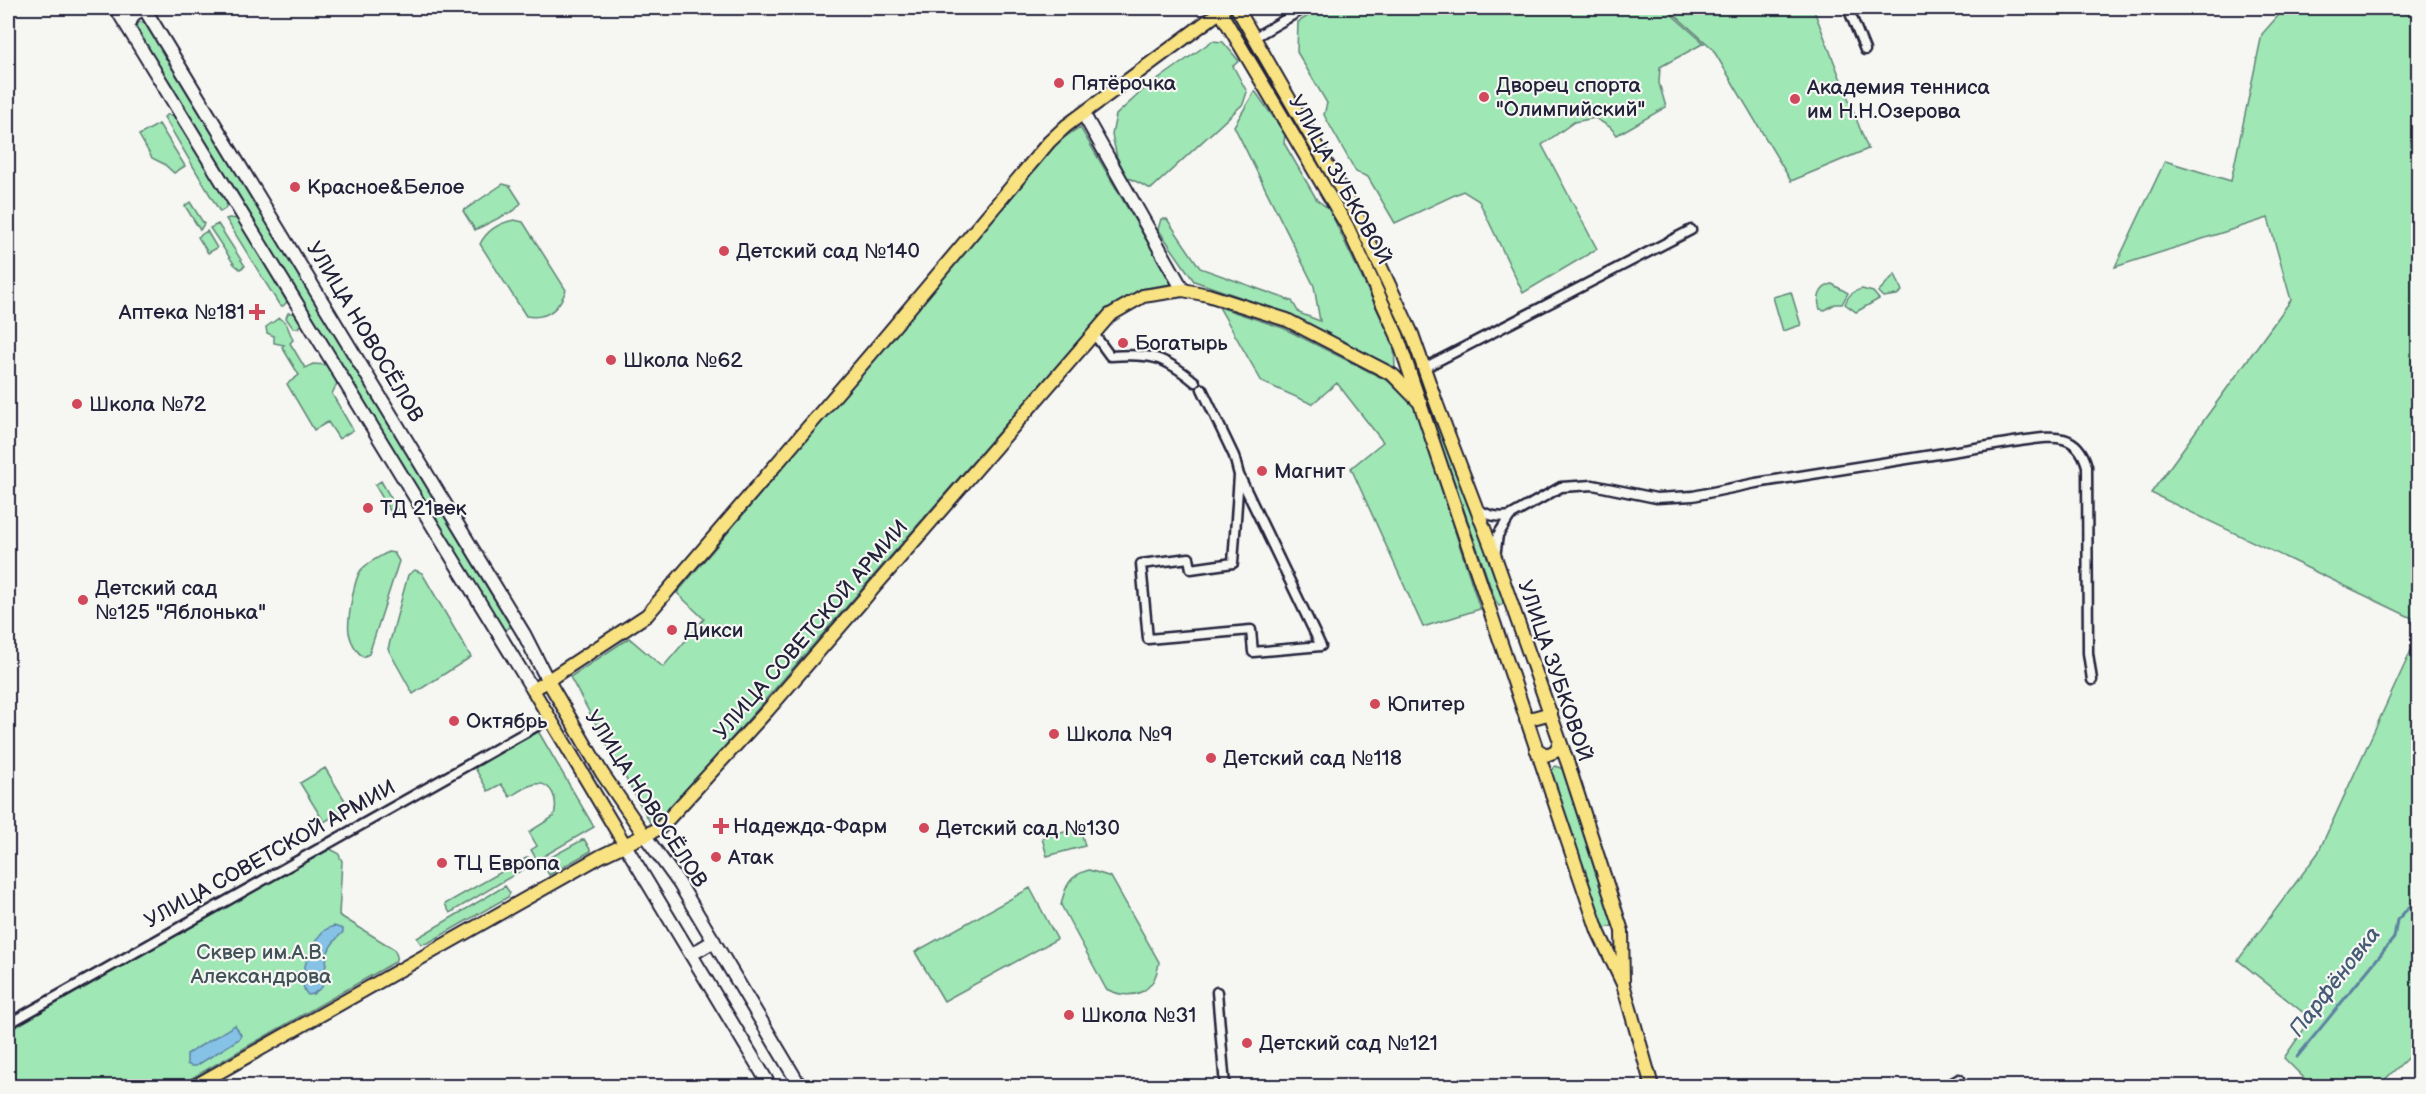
<svg xmlns="http://www.w3.org/2000/svg" width="2426" height="1094" font-family="'Balsamiq Sans',sans-serif">
	<rect width="100%" height="100%" fill="#f6f6f2"/>
	<filter id="ink" filterUnits="userSpaceOnUse"><feTurbulence type="fractalNoise" baseFrequency=".0167" numOctaves="2"/><feDisplacementMap in="SourceGraphic" scale="12" xChannelSelector="R" yChannelSelector="G"/><feConvolveMatrix kernelMatrix="1 2 1 2 8 2 1 2 1" color-interpolation-filters="sRGB"/></filter>
	<g filter="url(#ink)">
		<path fill="#9fe7b4" stroke="#608478" stroke-width="1.5" d="M1321,8h343l40,35 -44,24 -1,16 7,24 -49,28 -7,-8 -15,-9 -21,4 -32,23 55,104 -74,44 -44,-92 -16,-10 -68,32 -27,-46 -12,-5 -32,-57 3,-12 -30,-51 1,-30z
			M1667,8h146l55,141 -77,32 -79,-133z
			M2285,8h133v1040l-40,38h-66l-28,-28 27,-39 -73,-59 80,-107 97,-211 -3,-24 -261,-125 140,-193 -23,-82 -153,49 50,-106 66,20 31,-147z
			M139,22l7,1 365,604 -9,4 -367,-601z
			M1235,27h5l3,3 116,199 27,55 28,69 -3,5 -2,-1 -7,-21z
			M1212,41l11,1 16,19 -6,5 14,26 -4,12 -92,85 -24,-12 -10,-20 -5,-22 4,-20 26,-24z
			M1255,91l30,43 -1,9 33,57 12,9 65,136 1,23 -106,-54 -95,-33 -36,-52 3,-10h6l33,49 92,33 7,12 21,8 -6,-35 -80,-160z
			M167,115h6l54,88 -2,6 -5,3 -56,-95z
			M159,124l26,42 -11,7 -10,-9 -12,-6 -13,-23z
			M1080,127l92,157 -31,5 -35,20 -448,514 -6,3 -82,-149 59,-39 34,29 41,-48 -27,-26 379,-450z
			M503,184l7,2 11,17 -6,7 -40,20 -12,-19z
			M190,202l14,22 -4,6 -15,-24z
			M229,218l9,1 49,83 -4,4h-3l-54,-87z
			M514,220l9,2 43,68c-7,19 -19,30 -40,26l-46,-72c7,-14 19,-21 34,-24z
			M218,224l27,42 -5,3 -6,-5 -24,-36z
			M207,231l10,17 -9,5 -10,-16z
			M1895,274l7,17 -5,4 -14,2 -5,-5z
			M1832,284l16,9 -6,11h-7l-10,6 -5,-1c-4,-11 0,-22 12,-25z
			M1862,289l11,3 6,7 -23,13 -11,-8c3,-9 8,-13 17,-15z
			M1791,292l10,33 -18,6 -10,-34z
			M1219,307l64,21 105,53 27,26 65,202 -57,18 -72,-159 32,-26 -46,-59 -25,21 -50,-22z
			M288,313h7l6,10 -3,5h-5l-7,-10z
			M279,318l7,5 7,17 -3,3 15,25 8,-4 15,1 10,16 -6,13 21,36 -14,9 -11,-17 -14,8 -27,-46 12,-9 -17,-28 2,-2 -10,-2v-7l-7,-3 -1,-6z
			M1426,400l6,3 71,193v8l-4,2 -4,-6z
			M381,481l18,31 -6,4 -18,-31z
			M388,552l6,1 5,8 -30,93 -6,3c-7,-6 -12,-15 -14,-24 -2,-12 5,-54 12,-63 7,-8 19,-13 27,-18z
			M415,570l7,3 49,84 -58,37 -25,-45 20,-74z
			M538,731l56,96 -57,33 -6,-10 6,-4 -8,-14 24,-15c7,-14 -1,-39 -21,-32 -8,2 -16,8 -22,12l-9,-13 -13,7 -13,-23z
			M1555,766l8,3 49,150v7l-6,2 -5,-6 -50,-149z
			M325,768l24,39 -25,15 -24,-39z
			M1080,828l5,18 -38,10 -5,-18z
			M584,839l7,12 -42,24 -7,-13z
			M330,849l8,4 4,8 -3,54 55,34 3,7 -2,6 -217,124h-170v-55z
			M528,857l4,7 -82,49 -5,-9z
			M1089,870l22,7 48,85c-4,31 -26,40 -53,27l-45,-84c4,-19 9,-30 28,-35z
			M505,886l5,7 -2,4 -80,46 -7,1 -4,-6z
			M1030,888l27,51 -113,62 -29,-49z"/>
		<path fill="#85c2e5" stroke="#5d82a1" stroke-width="1.5" d="M334,926l9,3v3c-24,23 -13,28 -21,55l-9,7 -5,1c-14,-12 4,-56 17,-65 3,-2 6,-3 9,-4z
			M235,1025l6,10 -2,4 -43,27h-5l-4,-2v-10z"/>
		<g fill="none" stroke-linecap="round" stroke-linejoin="round">
			<path stroke="#5d82a1" stroke-width="3" d="M2297,1057l97,-119 3,-18 21,-22"/>
			<defs>
				<path id="street" d="M1848,8l17,42
					M1255,37l50,-29
					M1094,334l16,22c40,-3 54,0 85,26
					M1424,368l267,-138
					M1202,389l32,67 5,19 82,171 -68,6 -2,-22 -103,9 -7,-75 48,-6 2,11 42,-6 6,-88
					M1478,509c10,7 20,9 32,7
					M1495,557l3,-22 12,-19 51,-29 32,-2 63,13 37,-2 63,-13 264,-42c30,-4 57,-11 67,25l1,187 4,27
					M1217,992l8,94
					M8,1024l543,-306
					M1947,1086l12,-7"/>
				<path id="secondary" d="M116,8l417,682
					M144,8l380,626 23,45
					M128,27l5,-12 11,-7
					M1084,115l99,175
					M645,836l34,47 121,203
					M625,845l145,241
					M692,954l22,-13"/>
				<path id="primary" d="M1218,8l129,218 50,109 201,596 25,53 29,102
					M1237,8l122,212 53,114 25,71 58,152 73,207 54,167 1,49
					M547,679l55,94 43,63
					M1526,720l25,-7
					M1536,749l10,6 10,-4 4,-10
					M625,845l-92,-155 114,-75 229,-267 173,-206 17,-16 159,-118
					M195,1086l406,-230 59,-28 107,-117 343,-396 33,-19 40,-6 25,5 79,25 106,55 28,29"/>
			</defs>
			<use href="#street" stroke="#22223b" stroke-width="13"/>
			<use href="#secondary" stroke="#22223b" stroke-width="16"/>
			<use href="#primary" stroke="#22223b" stroke-width="16"/>
			<use href="#street" stroke="#f6f6f2" stroke-width="8"/>
			<use href="#secondary" stroke="#f6f6f2" stroke-width="12"/>
			<use href="#primary" stroke="#f8e281" stroke-width="12"/>
		</g>
	</g>
	<g fill="#d1495b" stroke="#f6f6f2" stroke-width="2">
		<circle cx="1059" cy="83" r="6"/>
		<circle cx="1484" cy="97" r="6"/>
		<circle cx="1795" cy="99" r="6"/>
		<circle cx="295" cy="187" r="6"/>
		<circle cx="724" cy="251" r="6"/>
		<path d="M254 303h6v6h6v6h-6v6h-6v-6h-6v-6h6z"/>
		<circle cx="1123" cy="343" r="6"/>
		<circle cx="611" cy="360" r="6"/>
		<circle cx="77" cy="404" r="6"/>
		<circle cx="1262" cy="471" r="6"/>
		<circle cx="368" cy="508" r="6"/>
		<circle cx="83" cy="600" r="6"/>
		<circle cx="672" cy="630" r="6"/>
		<circle cx="1375" cy="704" r="6"/>
		<circle cx="454" cy="721" r="6"/>
		<circle cx="1054" cy="734" r="6"/>
		<circle cx="1211" cy="758" r="6"/>
		<path d="M718 817h6v6h6v6h-6v6h-6v-6h-6v-6h6z"/>
		<circle cx="924" cy="828" r="6"/>
		<circle cx="716" cy="857" r="6"/>
		<circle cx="442" cy="863" r="6"/>
		<circle cx="1069" cy="1015" r="6"/>
		<circle cx="1247" cy="1043" r="6"/>
	</g>
	<g text-anchor="middle" dominant-baseline="central" stroke-width="4.5" stroke-linejoin="round" paint-order="stroke">
		<g font-size="21" fill="#22223b" stroke="#f6f6f2" text-anchor="start">
			<text x="1071" y="83">Пятёрочка</text>
			<text x="1496" y="85">Дворец спорта<tspan x="1496" dy="24">"Олимпийский"</tspan></text>
			<text x="1807" y="87">Академия тенниса<tspan x="1807" dy="24">им Н.Н.Озерова</tspan></text>
			<text x="307" y="187">Красное&amp;Белое</text>
			<text x="736" y="251">Детский сад №140</text>
			<text x="245" y="312" text-anchor="end">Аптека №181</text>
			<text x="1135" y="343">Богатырь</text>
			<text x="623" y="360">Школа №62</text>
			<text x="89" y="404">Школа №72</text>
			<text x="1274" y="471">Магнит</text>
			<text x="380" y="508">ТД 21век</text>
			<text x="95" y="588">Детский сад<tspan x="95" dy="24">№125 "Яблонька"</tspan></text>
			<text x="684" y="630">Дикси</text>
			<text x="1387" y="704">Юпитер</text>
			<text x="466" y="721">Октябрь</text>
			<text x="1066" y="734">Школа №9</text>
			<text x="1223" y="758">Детский сад №118</text>
			<text x="733" y="826">Надежда-Фарм</text>
			<text x="936" y="828">Детский сад №130</text>
			<text x="728" y="857">Атак</text>
			<text x="454" y="863">ТЦ Европа</text>
			<text x="1081" y="1015">Школа №31</text>
			<text x="1259" y="1043">Детский сад №121</text>
		</g>
		<g font-size="21" fill="#22223b" stroke="#f6f6f2">
			<text transform="translate(1340 180) rotate(61)">УЛИЦА ЗУБКОВОЙ</text>
			<text transform="translate(365 332) rotate(59)">УЛИЦА НОВОСЁЛОВ</text>
			<text transform="translate(811 630) rotate(-49)">УЛИЦА СОВЕТСКОЙ АРМИИ</text>
			<text transform="translate(1555 671) rotate(71)">УЛИЦА ЗУБКОВОЙ</text>
			<text transform="translate(646 799) rotate(57)">УЛИЦА НОВОСЁЛОВ</text>
			<text transform="translate(270 854) rotate(-29)">УЛИЦА СОВЕТСКОЙ АРМИИ</text>
		</g>
		<g font-size="21" fill="#415359" stroke="#f6f6f2">
			<text x="261" y="952">Сквер им.А.В.<tspan x="261" dy="24">Александрова</tspan></text>
		</g>
		<g font-size="22" font-style="italic" fill="#455a76" stroke="#f6f6f2">
			<text transform="translate(2335 982) rotate(-52)">Парфёновка</text>
		</g>
	</g>
	<rect width="2426" height="1094" fill="none" stroke="#f6f6f2" stroke-width="30"/>
	<rect x="15" y="15" width="2396" height="1064" fill="none" stroke="#22223b" stroke-width="2" filter="url(#ink)"/>
</svg>
